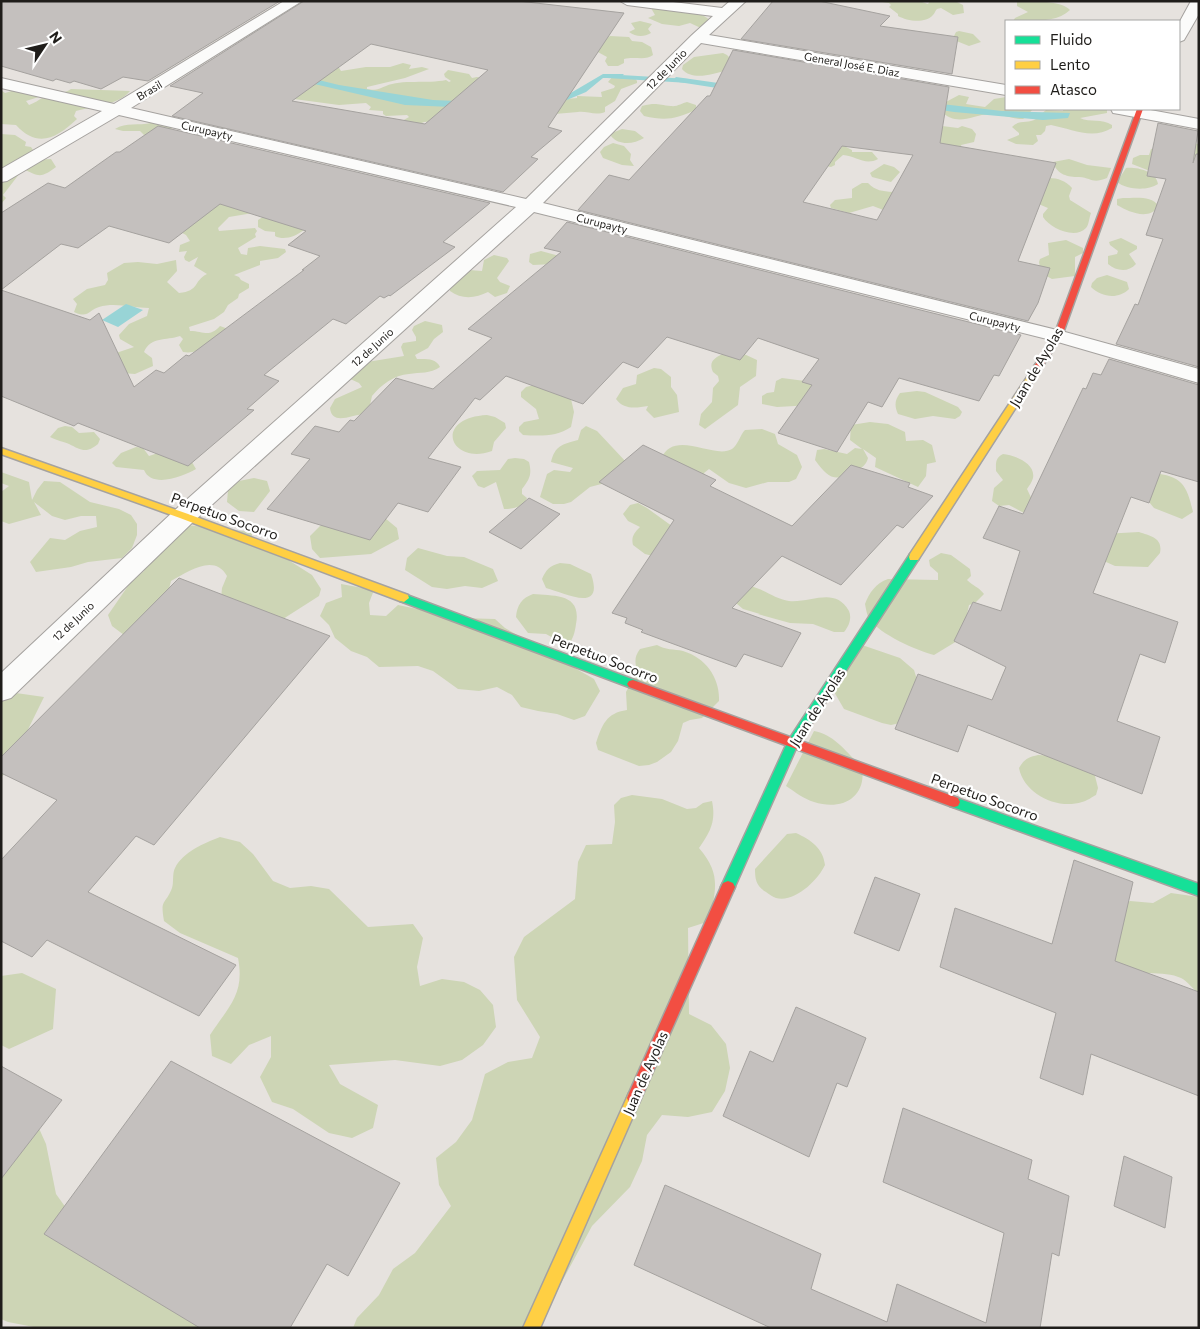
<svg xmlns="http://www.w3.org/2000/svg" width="1200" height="1329" font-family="Commissioner,sans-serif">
	<rect width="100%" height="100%" fill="#e6e2de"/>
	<path fill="#cdd5b5" d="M876,1h43l9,3 2,-3h25l8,4 1,8 -11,2 -12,-7 -4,1c-2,2 -2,4 -4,6 -8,9 -26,6 -35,1v-2l-9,-7 2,-2 -2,-2z
		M1017,1c13,0 44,-1 53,9 -13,13 -40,11 -57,11l2,-3 13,-6 -11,-6z
		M651,8c14,1 54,0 60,15l-8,6 -13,-6 -11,3 -17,-2 -14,-6 7,-3z
		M640,21l12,3 -4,5 3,4c-7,4 -15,4 -22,-1l6,-3 -4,-6z
		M959,31l14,3 8,8 -12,4 -15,-6 -1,-2 3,-6z
		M610,36l19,1 3,4 10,1 9,5 2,8c-7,6 -19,1 -29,4v4l-6,3h-10l-3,-5 2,-4 -11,-6 8,-11z
		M723,53l4,2 4,4 -7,12c-11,3 -32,10 -42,-2l1,-4 11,-8z
		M403,63l8,2 -2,4 13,-2 7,2 -24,9 -38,9v2c9,2 11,0 19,-3 15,-7 42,-2 60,-6l3,2 2,-1 -6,-4 -1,-3 4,-4 21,4 3,4 5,-1 90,22 10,-1v-2l25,1 -1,-5 13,-4 1,-2 -7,-4 5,-6 21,1 3,4v2l-16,6 -6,12 -10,6v5c-9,4 -18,-1 -27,0 -51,5 -103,6 -154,10l-9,4 -13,-5 7,-4 -2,-2 -21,1 -3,-2v-3l-14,-1 2,-3 -5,-4 -27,2 -45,-6 44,-33 3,5 25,-4h24z
		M71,89l59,2c-11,14 -39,16 -54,20l-2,5 3,3c-20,19 -39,30 -61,6l-15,-1v-34l4,3 10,-3 30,5 -19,6 3,4c6,-2 9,-5 15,-8 8,-4 18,-2 27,-8z
		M959,95l10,2 -3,7 19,3 9,-8 12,-2v12h29l-3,1 -6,7 -3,2c-11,0 -21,-5 -32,-5 -22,1 -32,14 -52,-4l5,-7z
		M687,102l9,3v5c-21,9 -30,11 -52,6l-4,-5 2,-5c15,-4 16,-1 29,0 6,1 11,-3 16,-4z
		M1063,109h44v4l-27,5c10,5 22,0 32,7v3c-20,12 -40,1 -61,-3l-5,1 -1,5 -4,4h-5l2,6 -5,4 -17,-1 -9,-4 12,-5v-2l-7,-6c7,-8 16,-3 24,-8 4,-3 6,-6 10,-9l17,1z
		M151,123h12l9,5 -2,3 -26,4 -4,-4h-17l-8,-2c11,-7 24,-3 36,-6z
		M926,124l32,4 4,-2 10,3 4,5 -2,8 -13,3 1,5 -19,6z
		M622,129l13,2 9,7c-10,6 -25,8 -33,-2l1,-3z
		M1,134l14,1 11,7 -1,4 6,1 7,10 -3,3 16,-1 5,8c-16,12 -17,9 -33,2l-20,26 3,3 -5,6z
		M613,143l11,3 7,8 -1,6 4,6 -12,-1 -19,-7 -3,-6 4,-5z
		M838,143l14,7v2h20l6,7c-13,7 -22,-3 -35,-4l-8,7v3l-4,2 -5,-1z
		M1190,143l9,1v34l-44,-5 -23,-9 1,-6 7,-3h9l2,-6z
		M1069,159l18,6 24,3 -4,10c-15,6 -15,0 -28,-1 -11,0 -22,-2 -26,-15z
		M884,164l10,3 6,5 -9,10 -19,-5 -2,-4z
		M1126,168c11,-1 30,3 32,16 -10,7 -31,6 -41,-2z
		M1049,178c9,0 17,3 23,10l-3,8 1,4 21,13c-2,5 -2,12 -5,15 -11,12 -36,0 -43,-11v-3l5,-6 -12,-5z
		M862,183h6c8,8 14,8 25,9l-7,19 -13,-5 -24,7 -18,-5 -1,-3 5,-5 17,-2v-9z
		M1123,198c12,0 28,-3 36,8 -10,15 -30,6 -42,-1v-6z
		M218,201l35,12 -24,4 -11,11 1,3 36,-3 2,3 -2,3 1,3 -18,11 3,6 6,1 1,-7 12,-2 25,3 1,3 -8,6 -18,3v4l-26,10 5,2 2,3 8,4v4l-10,6 -1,4 -10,7 -4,7 -10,7 -25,8 1,4c14,0 19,7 30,-5l11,4c-15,10 -29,25 -48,22l-4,-7 4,-6 -3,-3c-14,5 -29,0 -36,16l8,6 1,8 -18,8 -13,-1 -6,-20 18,-6 -14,-8 -1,-4 10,-11 18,-8 2,-8c-16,0 -34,-6 -50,-1 -10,3 -11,12 -25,5l3,-8 -4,-5 14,-10 18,-4 3,-5 -1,-7 17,-10 14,-1 19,2 19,-4 1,11 -10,11 12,11c21,-2 14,-12 28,-19l-13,-8 4,-9 -9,5 -4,-2 -1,-3 3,-6 -8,1 1,-7 10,-4 -4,-6 -11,-6z
		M266,215l38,15c-8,6 -20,11 -29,6v-4l-10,-1 -7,-4v-7z
		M1121,238l16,8v3l-8,5 7,10c-8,9 -20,7 -28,0v-8l9,-2 1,-3 -8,-6 -1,-3z
		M1066,240l17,8v5l-8,4v19l-23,3 -11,-6 -2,-11 1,-3 9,-4 -1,-12z
		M541,251l22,6 -9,7 -21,1 -4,-3 1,-8z
		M494,255l13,3 2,3 -12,17 3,4 10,4 -3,7 -12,4 -7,-5c-12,6 -26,8 -38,-1l-1,-7 20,-14 13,1 2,-11z
		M1107,275l20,7 2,7c-11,11 -28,8 -38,-2l1,-4 5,-5z
		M425,321l17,4 1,7 -9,7 -6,9 -13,7 2,4c9,0 19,-1 23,8 -10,7 -20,5 -31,7 -15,1 -28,11 -37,22l-2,9 -6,9c-13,1 -32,12 -34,-6l5,-9 27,-12 -3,-4 -11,-5 19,-16 37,-6 -3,-9 2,-4 13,-2v-4l-4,-7 2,-4z
		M724,353l20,1 13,6 -1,16 -16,11 -2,18 -33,24 -6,-4 2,-11 11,-12 1,-14 6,-7 -1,-5 -5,-4c-5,-11 2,-14 11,-19z
		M654,368l7,1 10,8v10l6,8 2,17 -25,6 -8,-8 2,-4c-12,2 -24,4 -32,-7l7,-11 13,-4 1,-9z
		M782,378l23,3 23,13 -15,11 -36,2 -15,-3v-8l5,-3 7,-1 2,-11z
		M534,385l37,14 3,13 -3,15c-14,10 -32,9 -48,8l-4,-4v-4l5,-5 15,-3 -3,-10 -15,-12v-5l5,-5z
		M917,391l8,1 33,15 4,5 -2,4 -5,3 -22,-3 -18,3 -17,-5c-4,-9 -3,-14 2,-21z
		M487,415l8,2 10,6 1,5 -12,14 -2,9c-42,15 -60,-33 -5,-36z
		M870,422l18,2 17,8 1,9 17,-1 9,5 4,17 -9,2 -1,12 -8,11 -43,-20 1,-9 -13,-9 5,9c-2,8 -7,10 -13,13 -20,12 -27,7 -40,-11l2,-10 7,-1 23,5 8,-6 7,1 -12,-9 1,-15z
		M65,426l7,1 7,6 15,-1 6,7 -2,5c-12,10 -17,6 -29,0 -4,-2 -14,-4 -19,-7l8,-9z
		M586,426l11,5 30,32 -22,20 -15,4 -19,15 -7,2h-11l-13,-7 7,-23 7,-4 16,2 3,-4 -22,-6c4,-16 11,-18 27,-22l3,-10z
		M762,429l13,5 3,10 19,11 5,12 -6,12 -7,3h-21l-22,6 -17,-5 -20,-14 -5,4 4,8 -47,-22c13,-31 53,1 71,-10 6,-4 8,-14 13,-19z
		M136,447l7,1 6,8 15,-5 25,6 7,12c-12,7 -44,20 -52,1l-28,-3 -4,-4 9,-10z
		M1003,454c11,1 33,9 30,24 -1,4 -4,8 -6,11l9,19 -12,5 -15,-8 -10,1 -7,-5 2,-13 9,-8 -7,-9c0,-8 -1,-13 7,-17z
		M515,458l9,1 5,3c3,12 1,17 -7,27v5l5,4c-4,9 -13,11 -23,11l-8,-27 -12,6 -6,-2 -6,-10 5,-5 23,-1 8,-11z
		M1,472l28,10 3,18 5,-10 7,-9 16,1 30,20 29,7 12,6 6,9v11l-5,13 -10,10 -34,4 -17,5 -35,5 -6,-10 20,-24 15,2 15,-9 17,-4 -1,-11h-15l-16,4 -13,-4 -18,-14 7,13 -32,9 -8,-3v-29l8,-6 -8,-3z
		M1153,473c29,3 34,12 40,39l-11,7 -28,-11 -5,-6z
		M254,478l13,3 3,10 -16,21 -15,-1 -12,-9 1,-12 11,-9z
		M638,503l9,5 29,21v33l-31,-8 -12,-9c-2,-8 1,-12 7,-18l-12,-6 -5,-7 7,-9z
		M340,518h45l12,10 2,11 -28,15 -51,4 -8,-9 -2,-13 10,-10z
		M186,525l66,7v5l60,38 9,14 -2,7 -36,23 -62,-20 1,-11 5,-12c-13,-23 -39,-4 -56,5l-5,20 -42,34 -12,-9 -4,-11 22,-32 14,-12 3,-9z
		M1139,532c12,4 24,6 21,21l-12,14 -33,-1 -20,-9 8,-23z
		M418,548l29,8 17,1 29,12 5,12 -16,7 -17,-2 -18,3 -15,-2 -27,-17 2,-12z
		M941,553l10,2 19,14 1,7 -4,4c6,6 12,7 17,14l-9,9 -6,2 -7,33 -28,17c-18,-5 -53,-20 -65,-36 -2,-4 -3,-10 -4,-15 4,-11 11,-21 23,-25l50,1v-7l-8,-7 -1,-6z
		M560,563l10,1 21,10c14,40 -26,19 -45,14l-4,-9c4,-9 7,-13 18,-16z
		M341,584l33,6 -5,13 1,12 16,1 12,-11 63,13 34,1 10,9 89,51 6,12 -15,25 -11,4 -17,-6 -19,-3 -17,-4 -9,-12 -15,-8 -18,4 -21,-2 -25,-18 -15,-5 -39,1 -12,-10 -16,-6 -16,-13 -6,-13 -9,-9 6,-13 16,-6z
		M750,586c14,3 25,13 39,15 23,2 46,-15 60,10 3,7 0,15 -5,21h-10l-21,-8 -23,-1 -32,-9h2l-17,-5 -13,-11z
		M533,594c21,2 49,-1 43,30 -1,8 -3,15 -8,22l-22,-12 -18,-1 -12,-16c1,-12 6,-19 17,-23z
		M657,645c8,5 17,4 26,6 23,7 37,27 36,50l-17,17 -12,2 -7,3 -5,18 -7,11 -14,10 -8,3 -10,1 -41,-16 -2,-7c6,-18 10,-30 31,-33l-1,-18 11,-21c-2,-9 -3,-14 3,-22z
		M862,645l38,13 14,12 5,16 -19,37 -9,2 -9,-2 -38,-14 -11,-19z
		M9,692l35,5 -37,75 -6,5v-83z
		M814,731c20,3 33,22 48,36 5,31 -21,44 -48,35 -10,-3 -19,-10 -28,-16z
		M1038,755l18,1 38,16 4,16 -2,7c-4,2 -9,6 -14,7 -25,8 -58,-8 -63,-34 5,-9 10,-11 19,-13z
		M632,795l30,4 25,10 9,-1 7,-5 9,-2c4,20 -1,30 -13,47 23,27 16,41 11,73l-22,7 1,86 22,11 15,19 4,24 -5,23 -13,21 -24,5 -26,-2 -15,20 -5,26 -12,26 -38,39 -55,102h-184l4,-10 22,-23 14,-26 22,-16 36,-47 -12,-21 -3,-27 20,-16 16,-22 13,-46 23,-12 24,-4 8,-21 -23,-37 -3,-43 10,-20 51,-38 3,-37 8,-17 26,-1 3,-22 -1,-17 7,-7z
		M796,833c15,7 27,15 29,32 -7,15 -30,38 -49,33 -3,-1 -7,-4 -10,-6 -10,-6 -11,-13 -11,-23l32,-35z
		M220,837l20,5 13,12 20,27 17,7 21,-2 18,3 39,38 45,-3 10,14 -6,29 3,19 22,-7 22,3 16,8 13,15 3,22 -13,18 -21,15 -22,6 -45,-6 -66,5 11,19 38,21 -5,23 -21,10 -23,-5 -36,-24 -21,-7 -12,-25 11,-20v-21l-22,9 -18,19 -19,-8 -2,-21c19,-29 35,-41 28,-77l-58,-25 -16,-12c-4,-23 1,-15 8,-33 2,-6 0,-14 3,-20 8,-16 29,-25 45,-31z
		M1171,893l28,4v97c-6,-5 -12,-13 -18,-16 -17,-8 -45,-2 -66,-9l-2,-46 8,-17 9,-5 23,2z
		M22,973l34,16 -3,40 -44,20 -8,-4v-69z
		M1,1108l36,16 9,20 10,50 46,64 124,70h-187l-31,-6 -7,-3z"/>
	<path fill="#98d4d6" d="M220,56l119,29 94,15 95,4 41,-10 34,-20h21l-4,4h-17l-17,14 -24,10 -38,8 -119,-5 -194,-45z
		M676,77l149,21 82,2 95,11 68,2 -2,5 -25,2 -89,-8 -72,-11h-80l-130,-20z
		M126,304l17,6 -25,17 -16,-7z"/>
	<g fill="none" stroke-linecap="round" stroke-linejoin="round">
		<path fill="#98d4d6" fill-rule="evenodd" d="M604,74l85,5 4,2 -4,2 -82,-5 -4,-2z"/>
	</g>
	<path fill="#c4c0be" stroke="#a5a29f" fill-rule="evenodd" d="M1,1h279l-132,80 -25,-4 -22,12 -27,-8 -4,2 -14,-4 -3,2 -52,-15z
		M304,1h214l106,12 -76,114 14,4 -31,26 7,2 -35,33 -331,-76 31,-23 -33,-7zM371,44l117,26 -63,54 -133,-23z
		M773,1h46l71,15 -10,10 78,11 -6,37 -211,-35z
		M733,50l216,37 -9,56 116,20 -38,98 32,7 -12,35 -10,18 -450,-111 31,-35 20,5 78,-84h3zM842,146l71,9 -36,65 -74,-18z
		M1158,123l40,8 -5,32 3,-9h3v213l-83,-23 19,-40 3,1 25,-66 -17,-4 20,-56 -19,-3z
		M158,126l332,77 -47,39 12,5 -65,49 -1,-1 -5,3 -4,-2 -34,28 -13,-5 -69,56 15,6 -32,28 7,1 -66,56 -110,-43 -4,3 -73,-30v-106l89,30 9,-7 35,74 22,-17 8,3 22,-18 3,1 115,-86h-2l18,-14 -32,-11 18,-14 -86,-27 -51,39 -60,-17 -31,22 -17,-4 -60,46v-77l47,-30 17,5 51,-36h4z
		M567,222l454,113 -22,41 -5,-1 -15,26 -80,-23 -17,29 -14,-5 -31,50 -59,-19 34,-48 -10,-3 17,-23 -61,-21 -18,22 -73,-23 -29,31 -15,-6 -40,42 -77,-28 -26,24 -5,-2 -47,60 33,9 -33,45 -30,-9 -28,37 -103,-31 43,-50 -19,-5 24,-28 24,6 11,-12 4,1 42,-43 37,11 59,-51 -24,-9 93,-77 -17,-4z
		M1109,359l90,26v97l-38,-11 -12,32 -18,-6 -38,96 85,29 -13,41 -25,-9 -23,67 43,16 -18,57 -174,-69 -10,27 -63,-23 23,-55 74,26 14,-33 -52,-26 19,-39 28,9 19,-60 -37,-13 16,-32 24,8 60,-126 3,1 7,-16 8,2z
		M643,445l73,35 -6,6 82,40 59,-61 59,18 -2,4 25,9 -30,32 -6,-3 -56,60 -59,-29 -50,52 69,25 -19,34 -38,-13 -8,13 -95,-35 2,-2 -18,-7 2,-5 -15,-5 62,-93 -75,-38z
		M529,498l31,16 -39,35 -32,-17z
		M179,578l151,58 -176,209 -18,-9 -48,56 148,73 -37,51 -152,-76 -15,17 -31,-16v-81l56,-60 -56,-27v-16z
		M1074,860l59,22 -18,79 84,31v104l-108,-42 -8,41 -43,-17 16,-65 -116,-46 15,-59 97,36z
		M875,877l45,17 -21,57 -45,-18z
		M796,1007l70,31 -19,49 -10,-4 -28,74 -86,-41 27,-65 23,11z
		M171,1061l229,122 -52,93 -21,-12 -37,64h-90l-156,-94z
		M1,1066l61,34 -61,79z
		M903,1108l129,52 -4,19 41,17 -10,60 -7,-3 -12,75h-269l-137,-63 31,-80 156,69 -10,35 76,33 10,-38 89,39 18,-90 -121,-51z
		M1124,1156l48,21 -7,51 -51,-22z"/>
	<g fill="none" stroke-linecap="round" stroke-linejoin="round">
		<defs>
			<path id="street" d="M284,1h18l-171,107 395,91 166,-164 21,-19 -86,-11 -7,-4h45l57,7 8,-7h16l-37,34 297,50v10l-305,-52 -158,160 522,129 134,37v14l-148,-43 -517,-128 -341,310 -182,176 -10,3v-28l174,-163 341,-303 -397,-92 -112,66 -6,1v-13l101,-58 -101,-23v-10l113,26z
				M1191,1h8v13l-15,26 -5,2v-19z
				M1111,109h34l54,10v10l-80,-15 -6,-1z"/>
			<path id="fast" d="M914,553l5,4 -1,3 -121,186 -64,145 -5,2 -5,-2 -2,-4 67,-146 122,-187z
				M404,594l233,87 2,3 -2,3h-8l-229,-86 -1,-3z
				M954,797l245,87v12l-249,-90 -2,-4 2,-4z"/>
			<path id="slow" d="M1039,362l4,3 -125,195h-8l-1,-3 1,-3 125,-189z
				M1,448l187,66 220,81 1,3 -5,4 -4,-1 -220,-83 -179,-64z
				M634,1091l5,2 2,5 -101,230h-17l106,-235z"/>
			<path id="jam" d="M1137,109h6l-81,227 -20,31h-6l-1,-2 19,-29z
				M633,680l325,118 2,4 -2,4 -4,1 -4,-1 -321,-119 -2,-3 2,-3z
				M728,881l5,2 2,4 -96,216 -5,2 -5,-2 -2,-5 2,-5 92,-206 2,-4z"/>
		</defs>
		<use href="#street" stroke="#a5a29f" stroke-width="2"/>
		<use href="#fast" stroke="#a5a29f" stroke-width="3"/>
		<use href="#slow" stroke="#a5a29f" stroke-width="3"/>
		<use href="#jam" stroke="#a5a29f" stroke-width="3"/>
		<use href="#street" fill="#fbfbfa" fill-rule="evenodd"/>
		<use href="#fast" fill="#16e098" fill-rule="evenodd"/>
		<use href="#slow" fill="#ffcf43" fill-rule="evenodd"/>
		<use href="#jam" fill="#f24e42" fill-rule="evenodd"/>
	</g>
	<g text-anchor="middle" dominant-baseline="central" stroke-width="4.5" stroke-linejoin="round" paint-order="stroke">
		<g font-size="11" fill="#1f1d1a" stroke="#fff">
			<text transform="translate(852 64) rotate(10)">General José E. Diaz</text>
			<text transform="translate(666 69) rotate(-45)">12 de Junio</text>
			<text transform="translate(149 90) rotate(-31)">Brasil</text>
			<text transform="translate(207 130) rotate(13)">Curupayty</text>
			<text transform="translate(602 223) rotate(14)">Curupayty</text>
			<text transform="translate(995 321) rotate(14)">Curupayty</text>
			<text transform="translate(372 347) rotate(-42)">12 de Junio</text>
			<text transform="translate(73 621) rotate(-43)">12 de Junio</text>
		</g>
		<g font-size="14" fill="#1f1d1a" stroke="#fff">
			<text transform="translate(1036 367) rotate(-59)">Juan de Ayolas</text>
			<text transform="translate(225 516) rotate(20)">Perpetuo Socorro</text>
			<text transform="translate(605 658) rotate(21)">Perpetuo Socorro</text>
			<text transform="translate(817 707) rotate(-57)">Juan de Ayolas</text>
			<text transform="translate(985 797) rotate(20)">Perpetuo Socorro</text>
			<text transform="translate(645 1073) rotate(-66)">Juan de Ayolas</text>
		</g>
	</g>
	<rect width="1200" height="1329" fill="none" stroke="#1f1d1a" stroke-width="5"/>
	<rect x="1005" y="20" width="175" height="90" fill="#ffffff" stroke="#a5a5a3"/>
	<rect x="1015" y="36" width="25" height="8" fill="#16e098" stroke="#a5a5a3"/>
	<text x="1050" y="45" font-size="15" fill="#1f1d1a">Fluido</text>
	<rect x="1015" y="61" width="25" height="8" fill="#ffcf43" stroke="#a5a5a3"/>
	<text x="1050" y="70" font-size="15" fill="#1f1d1a">Lento</text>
	<rect x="1015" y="86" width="25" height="8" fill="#f24e42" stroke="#a5a5a3"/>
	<text x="1050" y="95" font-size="15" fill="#1f1d1a">Atasco</text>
	<g transform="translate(45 45) rotate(55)" stroke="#ffffff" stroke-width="4" paint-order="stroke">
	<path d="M0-4L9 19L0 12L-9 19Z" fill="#1f1d1a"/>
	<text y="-8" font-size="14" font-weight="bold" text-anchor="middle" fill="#1f1d1a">N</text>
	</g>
</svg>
